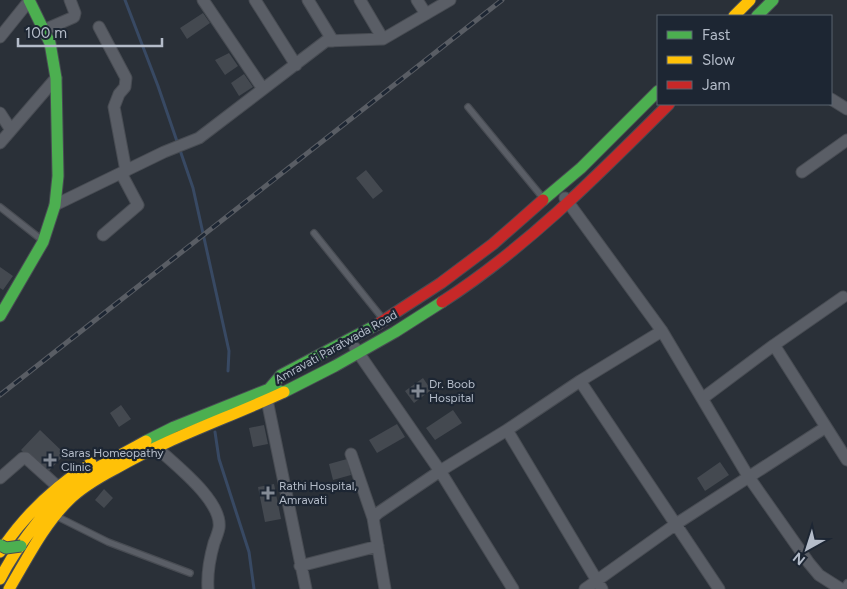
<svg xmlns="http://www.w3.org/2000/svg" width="847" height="589" font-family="Figtree,sans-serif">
	<rect width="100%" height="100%" fill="#2a3038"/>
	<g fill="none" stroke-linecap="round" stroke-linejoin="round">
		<path stroke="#384963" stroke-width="3" d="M125,0l33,86 35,102 36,163 -1,20
			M215,432l4,27 30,93 5,37"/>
	</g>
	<path fill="#444950" d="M203,13l7,10 -23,16 -7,-11z
		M229,53l9,13 -13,9 -10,-15z
		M244,74l9,13 -14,9 -8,-13z
		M366,170l17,21 -10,8 -17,-21z
		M0,267l13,9 -10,14 -3,-2z
		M423,378l8,12 -17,13 -9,-12z
		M121,405l10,14 -12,8 -9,-14z
		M453,410l9,13 -27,17 -9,-12z
		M397,424l8,13 -28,16 -8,-13z
		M264,425l4,19 -15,3 -4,-19z
		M40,430l25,24 -19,20 -25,-24z
		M347,459l4,16 -18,5 -4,-16z
		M720,462l9,13 -24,16 -8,-13z
		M274,484l7,35 -16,3 -7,-35z
		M104,489l9,9 -9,10 -9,-8z"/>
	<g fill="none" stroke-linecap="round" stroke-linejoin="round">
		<defs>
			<path id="lane" d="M468,107l75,91
				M0,207l42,33
				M314,233l69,86
				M56,516l52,26 82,31
				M843,589l4,-6"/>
			<path id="street" d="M203,0l60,89
				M255,0l41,65
				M308,0l25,41
				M360,0l23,39
				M417,0l9,14
				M99,27l27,51 -1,9 -6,7 -5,13 12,64
				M44,30l30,-13 1,-4 -5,-13
				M0,37l29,-36
				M831,99l16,10
				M0,113l11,17
				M0,143l56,-65
				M802,172l45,-32
				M565,198l97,133 86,145 61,87 10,12 22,14
				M55,205l109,-53 35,-14 127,-97 57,-2 67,-39
				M103,235l35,-30 -17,-32
				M774,345l73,115
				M355,348l85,123 73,118
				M580,381l139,208
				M703,398l71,-53 69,-48
				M267,400l39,189
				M507,430l95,159
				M156,447c18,17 67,54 63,81 -1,5 -3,10 -5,15 -4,14 -7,31 -6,46
				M351,454l22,64
				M0,478l23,-20h3l31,28
				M300,566l78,-20
				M385,589l-12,-71 5,-5 62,-42 67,-41 73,-49 82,-50
				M585,589l91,-65 150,-97"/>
			<path id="fast" d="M757,16l16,-16
				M543,200l38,-32 77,-77
				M0,316l43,-74 12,-37 3,-29 -2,-98 -6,-35 -21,-43
				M269,389l15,3 51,-26 60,-34 47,-30
				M146,441l28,-14 95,-38 12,-14 97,-51"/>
			<path id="slow" d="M734,16l16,-16
				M0,552c24,-37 54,-65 91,-89
				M0,579c16,-32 55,-84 85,-104 20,-12 41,-23 61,-34
				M9,589c18,-30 34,-63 59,-88 13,-13 30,-23 47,-32 53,-31 113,-51 169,-77"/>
			<path id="jam" d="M442,302c84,-54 156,-127 227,-198
				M378,324l63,-41 52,-39 50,-44"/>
		</defs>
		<use href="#lane" stroke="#484c53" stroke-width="8"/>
		<use href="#street" stroke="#484c53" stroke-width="13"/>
		<use href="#fast" stroke="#484c53" stroke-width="13"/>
		<use href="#slow" stroke="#484c53" stroke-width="13"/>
		<use href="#jam" stroke="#484c53" stroke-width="13"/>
		<use href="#lane" stroke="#5a5e66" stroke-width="5.5"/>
		<use href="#street" stroke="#5a5e66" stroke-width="11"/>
		<use href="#fast" stroke="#4caf50" stroke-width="11"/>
		<use href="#slow" stroke="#ffc107" stroke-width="11"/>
		<use href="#jam" stroke="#c62828" stroke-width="11"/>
		<defs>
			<path id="rail" d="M0,395l502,-395"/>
		</defs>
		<use href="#rail" stroke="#595d64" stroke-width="5"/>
		<use href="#rail" stroke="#1d2633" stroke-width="3" stroke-dasharray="9" stroke-linecap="butt"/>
		<defs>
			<path id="fast-bridge" d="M0,545l6,3 15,-2"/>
		</defs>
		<use href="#fast-bridge" stroke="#484c53" stroke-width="13" stroke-linecap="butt"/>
		<use href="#fast-bridge" stroke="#4caf50" stroke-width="11"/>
	</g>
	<g fill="#848b96" stroke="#1d2633" stroke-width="2">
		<path d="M415.5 383.5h5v5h5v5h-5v5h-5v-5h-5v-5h5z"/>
		<path d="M47.5 452.5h5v5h5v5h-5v5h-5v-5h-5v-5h5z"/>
		<path d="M265.5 485.5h5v5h5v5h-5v5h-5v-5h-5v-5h5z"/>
	</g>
	<g text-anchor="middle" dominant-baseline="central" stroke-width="4.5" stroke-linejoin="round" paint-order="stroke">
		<g font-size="12" fill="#b4bcc9" stroke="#1d2633">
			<text transform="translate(336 347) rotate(-29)">Amravati Paratwada Road</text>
		</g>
		<g font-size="12" fill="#b4bcc9" stroke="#1d2633" text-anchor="start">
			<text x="429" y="384">Dr. Boob<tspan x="429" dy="14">Hospital</tspan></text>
			<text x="61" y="453">Saras Homeopathy<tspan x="61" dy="14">Clinic</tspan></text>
			<text x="279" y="486">Rathi Hospital,<tspan x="279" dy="14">Amravati</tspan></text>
		</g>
	</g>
	<rect x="657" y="15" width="175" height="90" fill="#1d2633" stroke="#59626f"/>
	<rect x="667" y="31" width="25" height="8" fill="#4caf50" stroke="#59626f"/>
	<text x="702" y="40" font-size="15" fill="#b4bcc9">Fast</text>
	<rect x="667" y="56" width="25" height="8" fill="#ffc107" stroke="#59626f"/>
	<text x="702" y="65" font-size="15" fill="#b4bcc9">Slow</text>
	<rect x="667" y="81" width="25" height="8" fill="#c62828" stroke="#59626f"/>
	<text x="702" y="90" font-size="15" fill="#b4bcc9">Jam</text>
	<g transform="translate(807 549) rotate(219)" stroke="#1d2633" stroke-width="4" paint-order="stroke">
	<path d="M0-4L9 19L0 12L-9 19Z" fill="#b4bcc9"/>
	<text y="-8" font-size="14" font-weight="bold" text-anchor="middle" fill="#b4bcc9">N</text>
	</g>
	<path d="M18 38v8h144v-8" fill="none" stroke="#b4bcc9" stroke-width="2.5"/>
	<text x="25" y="38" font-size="15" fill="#b4bcc9" stroke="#1d2633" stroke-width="4" paint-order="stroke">100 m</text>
</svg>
